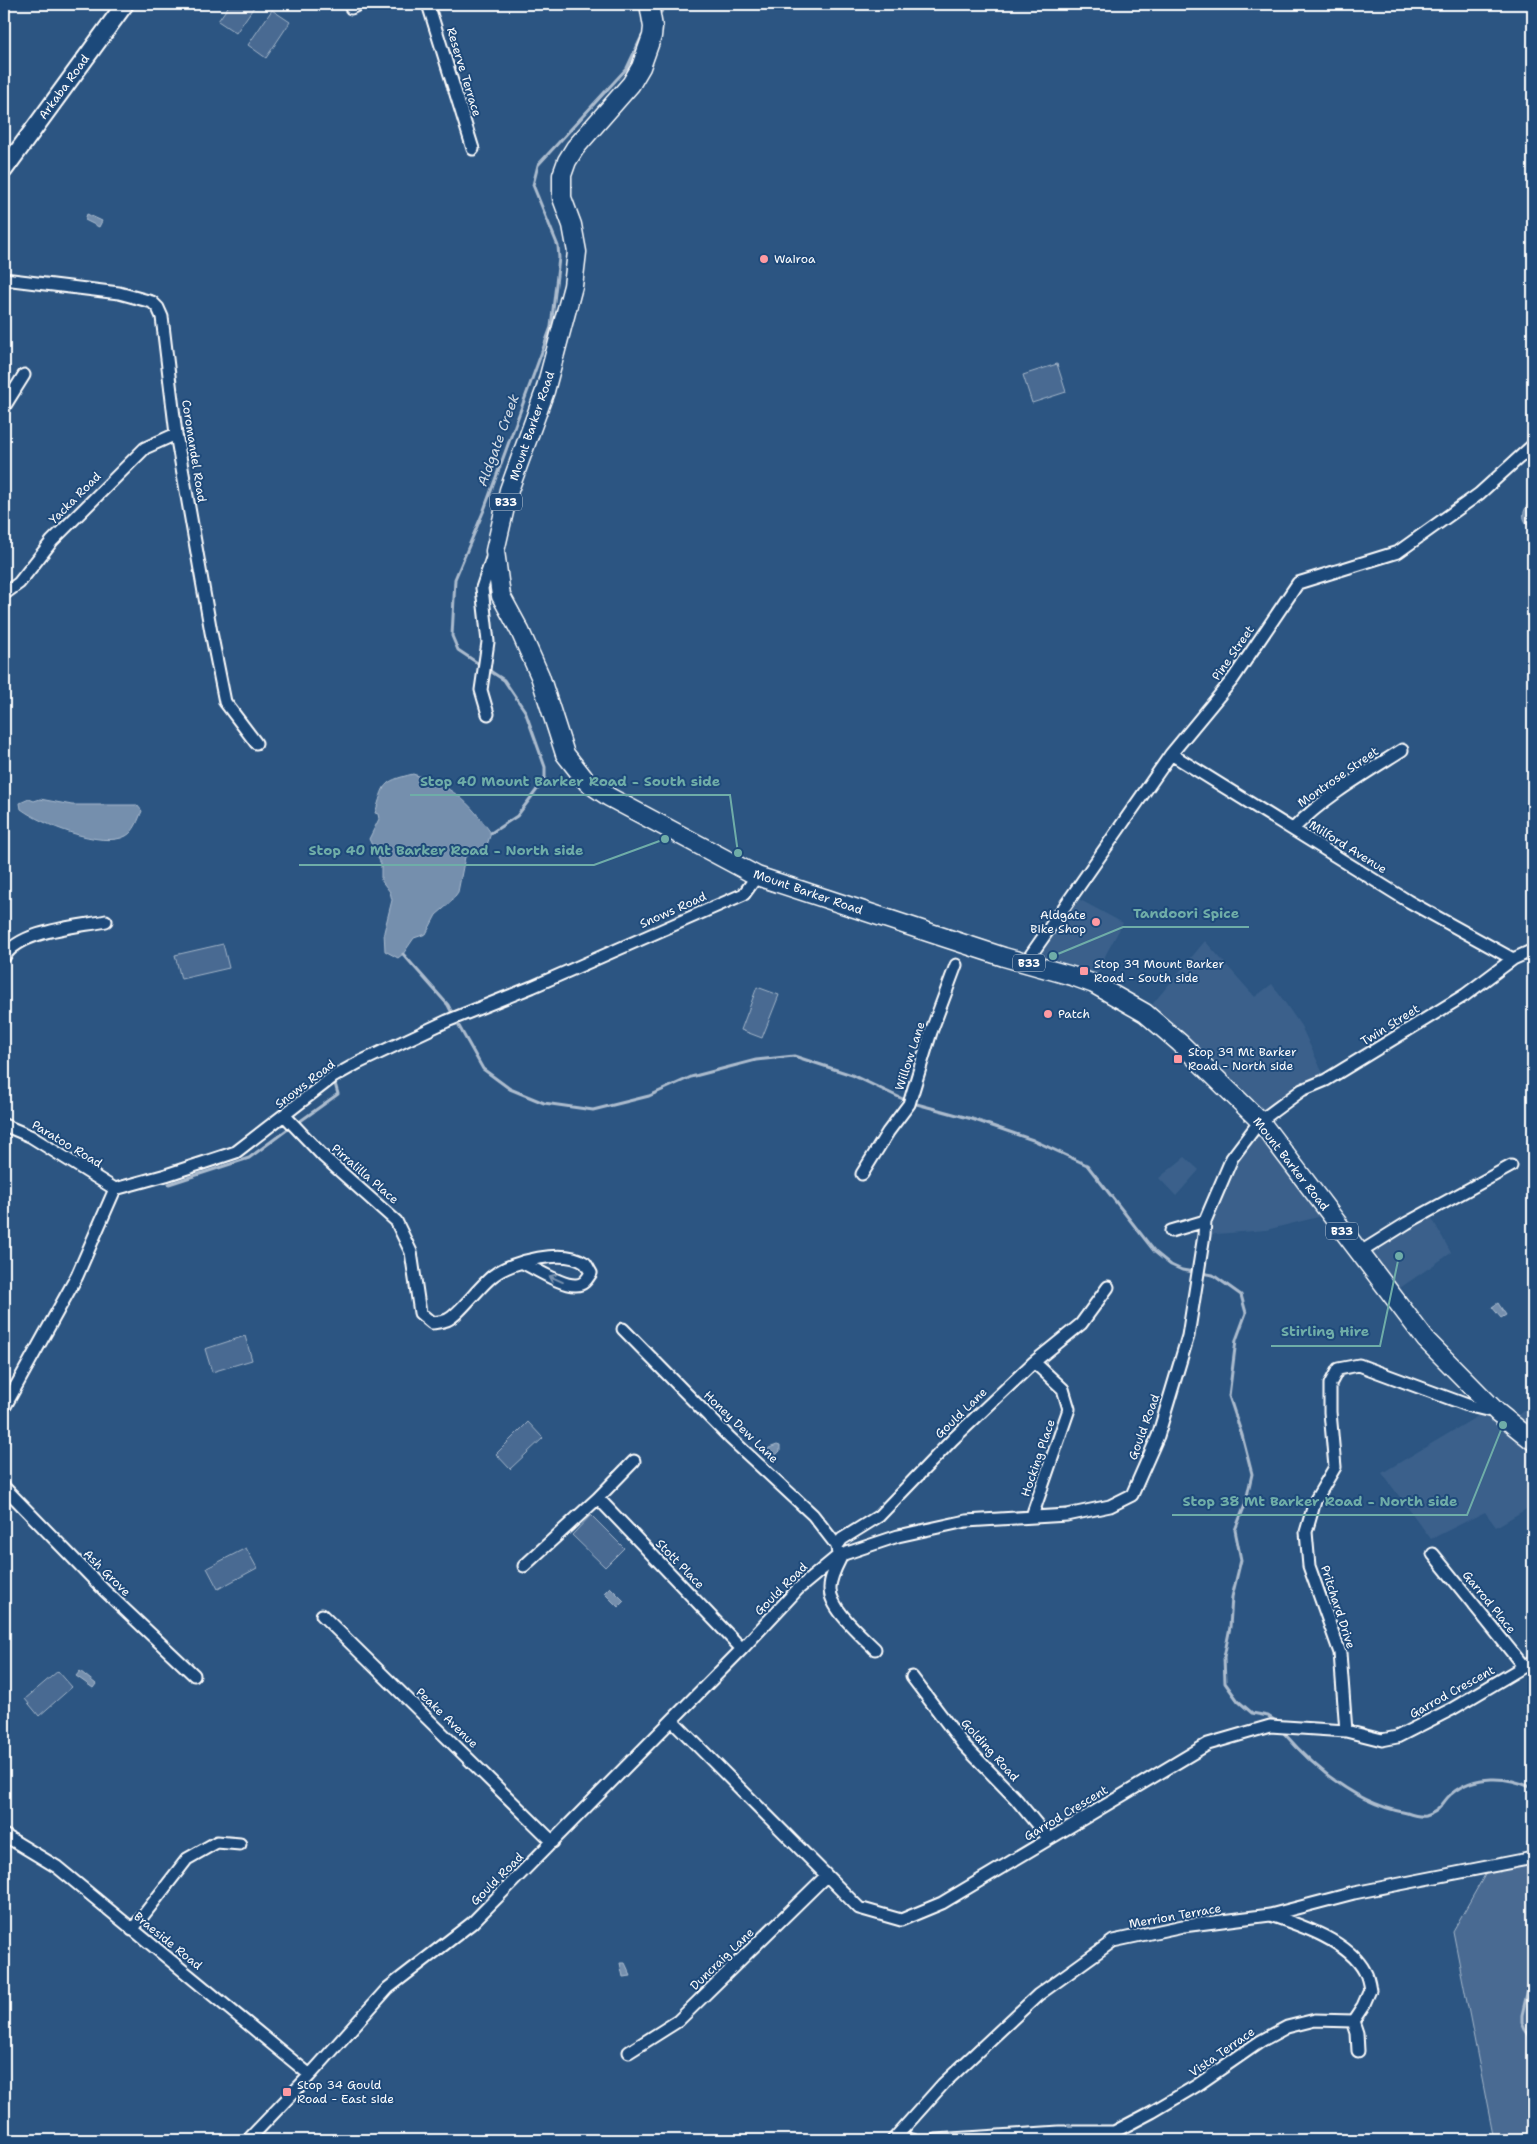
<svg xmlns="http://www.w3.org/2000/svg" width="1537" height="2144" font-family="'Shantell Sans',sans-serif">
	<rect width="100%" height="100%" fill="#2c5582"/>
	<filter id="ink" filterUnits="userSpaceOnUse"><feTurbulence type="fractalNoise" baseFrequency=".02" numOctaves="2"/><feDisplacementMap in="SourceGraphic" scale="10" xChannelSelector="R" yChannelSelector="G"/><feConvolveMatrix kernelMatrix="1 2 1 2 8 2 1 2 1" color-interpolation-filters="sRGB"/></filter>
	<g filter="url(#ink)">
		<path fill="#3b618b" d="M1071,895l52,28 -17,31 -12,30 -68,-22z
			M1205,941l50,56 17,-13 29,42 25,54 -66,41 70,93 -64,16 -62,5 28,-77 28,-37 -115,-108z
			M1185,1157l14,13 -23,26 -17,-18z
			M1428,1211l23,42 -60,41 -32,-41z
			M1533,1405v100l-37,22 -11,-15 -54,27 -49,-66 106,-63 20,12z"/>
		<path fill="#486b92" stroke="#a4b5c8" d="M230,4h26l-20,29 -18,-12z
			M272,10l18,12 -24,36 -18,-13z
			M1057,364l9,28 -34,11 -9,-28z
			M223,944l6,24 -48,11 -6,-24z
			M757,987l22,8 -17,43 -21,-8z
			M245,1336l7,24 -40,12 -7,-23z
			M528,1422l15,16 -33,31 -14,-15z
			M591,1515l33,33 -19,19 -33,-32z
			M246,1548l11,20 -39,21 -11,-21z
			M58,1671l14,16 -33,29 -14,-17z
			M1533,1858v282h-39l-41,-209 37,-65z"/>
		<path fill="#748fad" stroke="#acbcce" d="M87,214l15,7 -3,6 -14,-7z
			M1533,497v28l-4,1c-11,-10 -3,-20 4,-29z
			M413,774c40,13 54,25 78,59l-5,15 -16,5 -5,4 -7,35 -8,11 -14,12 -10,19 -12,4 -11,16 -5,4 -13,-7 -1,-19 8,-32 -2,-8 -9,-12v-16l-12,-25 10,-20 -1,-5 -3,-1c10,-29 5,-31 38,-39z
			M29,799l5,2 6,-2 32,6h65l5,6c-4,9 -7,20 -16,25 -24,13 -85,-12 -105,-27l-1,-6z
			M1498,1303l8,12 -5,3 -9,-11z
			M777,1445l3,1v5l-6,6h-3l-4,-6 2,-3z
			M610,1587l14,14 -6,6 -14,-14z
			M80,1671l16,13 -3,4 -17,-12z
			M620,1963h5l6,13 -8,1z"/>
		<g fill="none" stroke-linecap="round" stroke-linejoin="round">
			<path stroke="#acbcce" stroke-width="3" d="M658,15l11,-11
				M482,666l-24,-16 -6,-14 3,-57 29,-69 67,-183 8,-69 -1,-12 -25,-61 5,-20 89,-97 15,-32
				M487,669l17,11 21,31 20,56v12l-28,37 -26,17
				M403,954l45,51 5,10
				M456,1021l27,48 27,20 34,14 49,7 56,-14 42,-19 65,-17 38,-4 58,19 55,26
				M913,1103l59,16 61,21 54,25 68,87 16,13 11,5 12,2
				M299,1122l39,-28 -4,-14
				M169,1184l80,-26 39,-29
				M1201,1273l12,2 28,20 5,18 -10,27 -7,56 13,39 10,39 -7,31 -10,25 6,30 -9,37 -2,30 -6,30 1,26 13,18 14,12 16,3 11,7
				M1282,1731c32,37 75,73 125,82 6,2 13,4 18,3 18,-6 15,-12 26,-22 24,-20 56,-18 82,-6
				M1533,1939l-5,50 -6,26v7l4,9 7,10"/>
			<defs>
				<path id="street" d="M428,4l45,145
					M351,8l8,-4
					M4,279l115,14 33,9 6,6 4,9 14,117 35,198 14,70 31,41
					M4,407l20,-32
					M4,594l15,-11 33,-42 93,-93 31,-14
					M488,714l-7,-24 7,-48 -6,-54 11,-33
					M1171,754l237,147 105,58
					M1293,829c31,-32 71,-55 109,-79
					M4,957c16,-27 73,-30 102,-36
					M1026,962l145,-208 62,-75 65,-96 100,-31 81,-58 54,-49
					M285,1116l39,41 72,64 15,31 9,61 12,10c5,-1 10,-1 15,-3 12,-5 34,-36 47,-45 18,-14 70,-27 91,-12 2,2 4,7 6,10 -4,6 -7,12 -15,12 -14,1 -40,-16 -53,-22
					M4,1125l26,11 85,53
					M862,1174l26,-42 21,-28 22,-72 25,-67
					M1171,1231l34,-10
					M1359,1253l48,-30 104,-57
					M623,1329l107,109 83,77 24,31
					M4,1408l73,-132 38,-87 51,-14 70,-23 97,-75 25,-14 89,-42 85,-34 212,-93 13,-18
					M4,1487l101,104 89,84
					M598,1498l36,-37
					M1032,1516l37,-107 -6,-20 -29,-27
					M1433,1554l91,113
					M842,1555c-5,10 -12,22 -12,33 -1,20 31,47 45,61
					M838,1556l-1,-10 5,-7 37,-23 74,-77 81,-77 47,-38 27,-37
					M524,1566l74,-68 144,151
					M322,1615l231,227
					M912,1677l51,67 53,55 33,40
					M672,1720l187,188 42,12 41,-17 266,-159 62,-18 76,5 36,9 15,-3 55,-28 81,-48
					M1346,1731l-6,-78 -31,-87 -3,-34 9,-31 20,-34 -5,-55v-28l8,-15 21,-4 111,41 25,6
					M4,1835l53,32 253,208
					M1270,1915c30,10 79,26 95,57 3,5 4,12 5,18l-7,16 -10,15 4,12 1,18
					M132,1930l55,-71 30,-17 23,2
					M629,2052l49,-31 148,-145
					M897,2137l16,3
					M248,2140l62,-65 78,-87 84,-65 270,-274 56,-60 40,-33 60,-20 68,-15 101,-6 43,-9 22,-11 26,-59 30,-100 16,-101 1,-14 27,-63 28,-37 42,-31 24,-10 139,-85 48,-36 20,-9
					M893,2140l50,-56 95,-89 75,-54 70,-15 87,-11 84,-22 179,-35
					M936,2140l123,-8h55l38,-20 44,-26 65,-45 26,-14 28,-7 38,1"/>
				<path id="secondary" d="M4,170l121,-166"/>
				<path id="primary" d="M649,4l4,23 -1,9 -11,31 -10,17 -56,64 -8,13 -5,14v23l10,27 5,27 -4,34 -28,105 -36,99 -14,61 6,45 19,35 20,45 25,78 22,28 22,15 148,79 247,81 68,19 22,8 51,29 35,30 80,78 166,219 71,72 36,29"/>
			</defs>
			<use href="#street" stroke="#fff" stroke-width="15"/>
			<use href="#secondary" stroke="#fff" stroke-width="20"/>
			<use href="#primary" stroke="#fff" stroke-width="21"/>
			<use href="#street" stroke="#1f4a7a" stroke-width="11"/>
			<use href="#secondary" stroke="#1f4a7a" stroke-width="16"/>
			<use href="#primary" stroke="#1f4a7a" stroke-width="18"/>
		</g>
		<defs><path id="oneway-shaft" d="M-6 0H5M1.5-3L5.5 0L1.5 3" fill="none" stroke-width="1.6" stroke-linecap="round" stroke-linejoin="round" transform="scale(1.25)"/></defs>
		<use stroke="#7992af" href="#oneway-shaft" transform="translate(556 1279) rotate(-156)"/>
	</g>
	<g fill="#ff9aa2" stroke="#1f4a7a" stroke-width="2">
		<circle cx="764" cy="259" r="5"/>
		<circle cx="1096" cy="922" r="5"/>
		<rect x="1079" y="966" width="10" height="10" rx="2.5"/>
		<circle cx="1048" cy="1014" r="5"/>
		<rect x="1173" y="1054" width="10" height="10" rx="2.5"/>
		<rect x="282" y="2087" width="10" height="10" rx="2.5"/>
	</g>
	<g text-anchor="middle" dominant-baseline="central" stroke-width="4" stroke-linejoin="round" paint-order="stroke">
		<g fill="#1f4a7a" stroke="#bcc9d7" stroke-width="1">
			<rect x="490" y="493.5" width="32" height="17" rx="4"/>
			<rect x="1013" y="954.5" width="32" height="17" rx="4"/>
			<rect x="1326" y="1222.5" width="32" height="17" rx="4"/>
		</g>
		<g font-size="11" font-weight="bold" fill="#fff">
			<text x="506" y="502">B33</text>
			<text x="1029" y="963">B33</text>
			<text x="1342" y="1231">B33</text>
		</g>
		<g font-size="12" fill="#fff" stroke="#1f4a7a">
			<text transform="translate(464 72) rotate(73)">Reserve Terrace</text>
			<text transform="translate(64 87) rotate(-54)">Arkaba Road</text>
			<text transform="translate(532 426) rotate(-71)">Mount Barker Road</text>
			<text transform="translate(194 451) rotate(81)">Coromandel Road</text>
			<text transform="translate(75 498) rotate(-45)">Yacka Road</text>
			<text transform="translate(1233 653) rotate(-55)">Pine Street</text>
			<text transform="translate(1338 777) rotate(-35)">Montrose Street</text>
			<text transform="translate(1348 847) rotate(32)">Milford Avenue</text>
			<text transform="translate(808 892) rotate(19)">Mount Barker Road</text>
			<text transform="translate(673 910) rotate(-24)">Snows Road</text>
			<text transform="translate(1390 1025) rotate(-32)">Twin Street</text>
			<text transform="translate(910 1056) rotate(-72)">Willow Lane</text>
			<text transform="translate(305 1084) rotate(-37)">Snows Road</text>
			<text transform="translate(67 1144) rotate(31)">Paratoo Road</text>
			<text transform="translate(1291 1164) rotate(52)">Mount Barker Road</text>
			<text transform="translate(365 1174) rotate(41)">Pirralilla Place</text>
			<text transform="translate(961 1413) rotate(-44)">Gould Lane</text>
			<text transform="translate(741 1427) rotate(44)">Honey Dew Lane</text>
			<text transform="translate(1144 1427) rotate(-70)">Gould Road</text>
			<text transform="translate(1038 1458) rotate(-71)">Hocking Place</text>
			<text transform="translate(680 1564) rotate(46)">Stott Place</text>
			<text transform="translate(107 1573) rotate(45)">Ash Grove</text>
			<text transform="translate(781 1589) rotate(-45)">Gould Road</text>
			<text transform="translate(1489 1602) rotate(51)">Garrod Place</text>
			<text transform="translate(1338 1607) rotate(72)">Pritchard Drive</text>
			<text transform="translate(1452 1692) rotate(-29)">Garrod Crescent</text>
			<text transform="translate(447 1718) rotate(44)">Peake Avenue</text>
			<text transform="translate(990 1750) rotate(48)">Golding Road</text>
			<text transform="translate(1066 1813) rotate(-31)">Garrod Crescent</text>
			<text transform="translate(497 1879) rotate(-45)">Gould Road</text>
			<text transform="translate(1175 1916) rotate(-10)">Merrion Terrace</text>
			<text transform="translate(168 1941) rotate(39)">Braeside Road</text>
			<text transform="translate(722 1959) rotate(-44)">Duncraig Lane</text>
			<text transform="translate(1222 2052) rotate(-35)">Vista Terrace</text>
		</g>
		<g font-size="12" fill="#fff" stroke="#1f4a7a" text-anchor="start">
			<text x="774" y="259">Wairoa</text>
			<text x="1086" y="915" text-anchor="end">Aldgate<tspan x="1086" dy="14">Bike Shop</tspan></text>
			<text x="1094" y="964">Stop 39 Mount Barker<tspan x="1094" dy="14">Road - South side</tspan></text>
			<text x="1058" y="1014">Patch</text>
			<text x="1188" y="1052">Stop 39 Mt Barker<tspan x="1188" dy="14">Road - North side</tspan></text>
			<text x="297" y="2085">Stop 34 Gould<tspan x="297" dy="14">Road - East side</tspan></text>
		</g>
		<g font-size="14" font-style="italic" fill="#d5dde6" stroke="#1f4a7a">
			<text transform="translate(498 440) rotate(-70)">Aldgate Creek</text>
		</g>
	</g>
	<path fill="none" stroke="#6fada8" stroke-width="2" d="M738 853L730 795H410M665 839L594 865H299M1053 956L1123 927H1249M1399 1256L1380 1346H1271M1503 1425L1467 1515H1172"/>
	<g fill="#6fada8" stroke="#1f4a7a" stroke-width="2">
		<circle cx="738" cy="853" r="5"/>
		<circle cx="665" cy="839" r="5"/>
		<circle cx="1053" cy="956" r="5"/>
		<circle cx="1399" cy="1256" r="5"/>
		<circle cx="1503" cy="1425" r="5"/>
	</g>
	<g font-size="14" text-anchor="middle" font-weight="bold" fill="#6fada8" stroke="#1f4a7a" stroke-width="4" stroke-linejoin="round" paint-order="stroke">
		<text x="570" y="786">Stop 40 Mount Barker Road - South side</text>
		<text x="446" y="855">Stop 40 Mt Barker Road - North side</text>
		<text x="1186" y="918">Tandoori Spice</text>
		<text x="1325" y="1336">Stirling Hire</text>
		<text x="1320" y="1506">Stop 38 Mt Barker Road - North side</text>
	</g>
	<rect width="1537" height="2144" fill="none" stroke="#1f4a7a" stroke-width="20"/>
	<rect x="10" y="10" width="1517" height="2124" fill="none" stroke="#fff" stroke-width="2" filter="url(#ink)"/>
</svg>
